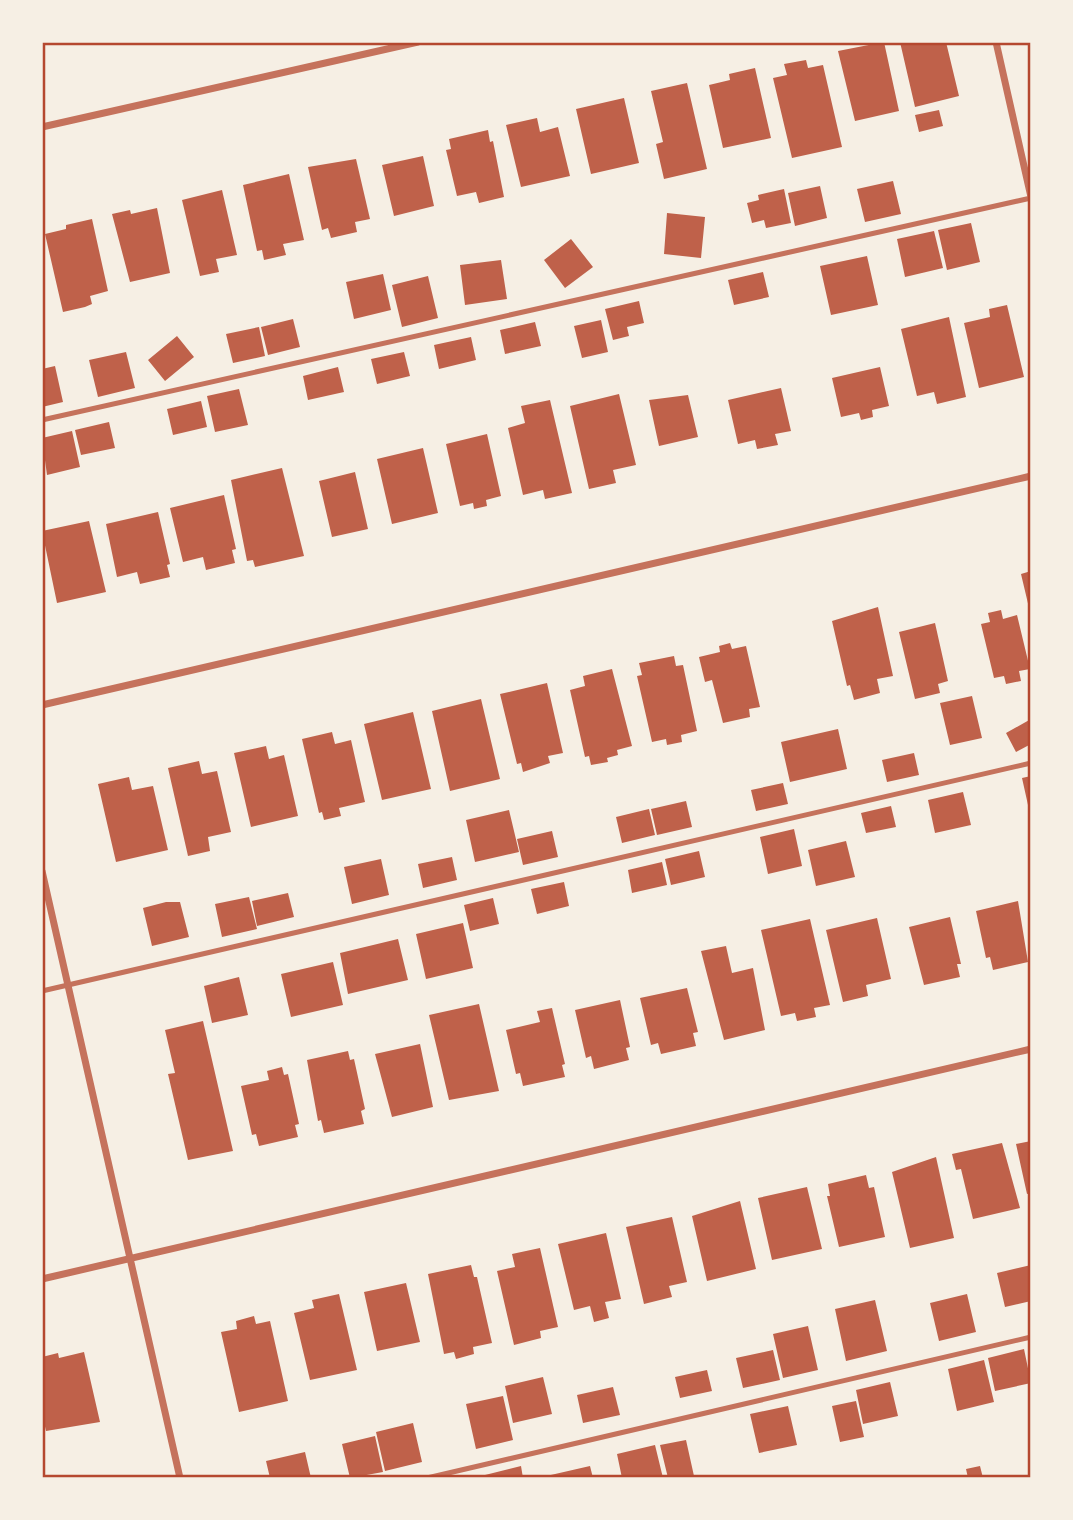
<svg xmlns="http://www.w3.org/2000/svg" width="1073" height="1520" font-family="'Open Sans',sans-serif">
	<rect width="100%" height="100%" fill="#f6efe4"/>
	<path fill="#bf614a" d="M884,42l15,69 -44,10 -17,-70z
		M900,42h46l13,54 -44,11z
		M806,60l2,8 15,-3 19,82 -50,11 -19,-80 14,-3 -3,-11z
		M755,68l16,70 -48,10 -14,-63 21,-5 -1,-6z
		M687,83l20,86 -43,10 -8,-35 7,-2 -12,-51z
		M624,98l15,65 -48,11 -15,-65z
		M939,110l4,16 -24,6 -4,-17z
		M537,118l3,14 18,-5 12,49 -49,11 -15,-62z
		M488,130l2,12 3,-1 11,56 -25,6 -3,-11 -19,4 -11,-46 5,-1 -2,-10z
		M423,156l11,50 -40,10 -12,-51z
		M356,159l14,60 -15,3 2,10 -26,6 -3,-10 -6,2 -14,-63z
		M289,174l15,66 -21,4 3,11 -22,5 -2,-10 -5,1 -14,-66z
		M893,181l8,33 -36,8 -8,-33z
		M820,186l7,32 -32,8 -7,-33z
		M784,189l7,34 -25,5 -2,-8 -12,3 -5,-20 12,-3 -1,-5z
		M222,190l15,65 -21,4 3,13 -19,4 -18,-76z
		M157,208l13,65 -40,9 -18,-68 18,-4 1,4z
		M667,213l38,4 -4,41 -37,-4z
		M92,219l16,72 -18,5 2,8 -7,3 -22,5 -18,-78 21,-5v-4z
		M971,223l9,39 -33,8 -9,-40z
		M934,231l9,37 -38,9 -8,-38z
		M571,239l22,28 -28,21 -21,-28z
		M867,256l11,49 -47,10 -11,-49z
		M501,260l6,39 -42,6 -5,-40z
		M763,272l6,25 -35,8 -6,-25z
		M383,274l8,36 -37,9 -8,-37z
		M428,276l10,42 -36,9 -10,-42z
		M639,301l5,22 -17,4 2,9 -16,4 -8,-31z
		M1007,305l17,72 -45,11 -15,-65 26,-6 -1,-8z
		M949,317l17,80 -29,7 -3,-12 -17,4 -16,-67z
		M293,319l7,28 -32,8 -7,-28z
		M601,320l7,32 -26,6 -8,-32z
		M535,322l6,24 -36,8 -5,-24z
		M259,327l6,29 -32,7 -7,-29z
		M177,336l17,21 -29,24 -17,-21z
		M471,337l5,23 -37,9 -5,-24z
		M126,352l9,36 -37,9 -9,-37z
		M404,352l6,24 -33,8 -6,-25z
		M55,366l8,36 -21,5v-38z
		M338,367l6,25 -36,8 -5,-24z
		M880,367l9,39 -17,4 1,7 -12,3 -2,-7 -18,4 -9,-39z
		M781,388l10,43 -16,3 3,11 -21,4 -2,-9 -17,4 -10,-44z
		M239,389l9,36 -33,7 -8,-36z
		M619,394l17,71 -23,5 3,13 -27,6 -19,-83z
		M688,395l10,42 -39,9 -10,-46z
		M550,400l22,93 -27,6 -2,-9 -20,5 -15,-67 17,-5 -4,-17z
		M201,401l6,26 -34,8 -6,-26z
		M109,422l6,26 -34,7 -6,-25z
		M72,431l8,36 -33,8 -5,-37z
		M487,434l14,62 -15,4 1,6 -13,3 -1,-6 -13,3 -14,-62z
		M423,448l15,65 -46,11 -15,-65z
		M282,468l22,88 -49,11 -2,-7 -6,1 -16,-81z
		M355,472l13,57 -36,8 -13,-56z
		M224,495l12,54 -4,1 3,13 -29,7 -3,-13 -20,5 -13,-54z
		M158,512l12,52 -3,1 3,12 -30,7 -3,-12 -20,5 -11,-53z
		M89,521l17,71 -49,11 -15,-72z
		M1031,571v41h-1l-9,-38z
		M878,607l15,69 -16,3 3,14 -26,7 -4,-15 -3,1 -15,-65z
		M1001,610l2,9 14,-4 13,54 -11,2 2,10 -15,3 -2,-8 -10,2 -13,-54 9,-2 -2,-9z
		M935,623l13,58 -10,3 2,9 -25,6 -16,-67z
		M730,643l2,6 14,-3 14,61 -11,2 1,8 -27,6 -11,-43 -7,2 -6,-25 21,-5 -1,-6z
		M674,656l2,10 7,-1 14,66 -16,4 1,7 -15,3 -1,-6 -14,3 -15,-66 5,-1 -3,-12z
		M612,669l20,77 -15,4 1,5 -11,3 1,4 -17,3 -2,-9 -4,1 -15,-67 15,-4 -2,-10z
		M547,683l16,70 -15,3 2,7 -27,9 -2,-9 -4,1 -17,-70z
		M972,696l10,42 -32,7 -10,-42z
		M481,699l19,80 -50,12 -18,-80z
		M413,712l18,77 -49,11 -18,-76z
		M1031,719v25l-15,8 -10,-19z
		M838,729l9,40 -57,13 -9,-40z
		M332,732l3,12 16,-4 14,62 -26,6 2,8 -17,4 -2,-8 -3,1 -17,-74z
		M266,746l3,13 15,-4 14,61 -47,11 -17,-74z
		M914,753l5,22 -32,7 -5,-22z
		M199,761l3,13 15,-3 14,61 -23,5 2,14 -22,5 -20,-88z
		M1031,776v38h-1l-8,-36z
		M129,777l3,13 21,-4 15,64 -52,12 -18,-78z
		M783,783l5,21 -32,7 -5,-21z
		M963,792l8,33 -36,8 -7,-33z
		M686,801l6,26 -35,8 -6,-26z
		M891,806l5,21 -30,6 -5,-20z
		M649,809l6,26 -33,8 -6,-26z
		M509,810l10,42 -44,10 -9,-42z
		M794,829l8,37 -34,8 -8,-37z
		M552,831l6,26 -35,8 -6,-26z
		M846,841l9,36 -39,9 -8,-36z
		M699,851l6,26 -34,8 -6,-26z
		M452,857l5,23 -34,8 -5,-24z
		M381,859l8,36 -37,9 -8,-37z
		M662,862l5,23 -35,8 -4,-23z
		M564,882l5,24 -32,8 -6,-25z
		M288,893l6,24 -37,9 -5,-25z
		M249,897l8,32 -35,8 -7,-33z
		M493,898l6,26 -29,7 -6,-26z
		M1018,901l10,61 -35,8 -3,-13 -4,1 -10,-47z
		M166,902h14l9,35 -37,9 -9,-38z
		M950,917l11,47h-4l3,13 -36,8 -15,-58z
		M877,918l14,61 -25,6 2,11 -25,6 -17,-72z
		M810,919l20,86 -16,3 2,9 -19,4 -2,-8 -14,3 -20,-86z
		M463,923l10,45 -47,11 -10,-45z
		M398,939l10,41 -60,14 -8,-41z
		M726,946l6,27 21,-5 12,62 -41,10 -23,-89z
		M333,962l10,43 -52,12 -10,-43z
		M239,977l9,38 -36,8 -8,-37z
		M687,988l11,44 -5,1 3,13 -35,8 -3,-11 -7,2 -11,-47z
		M620,1000l10,47 -4,1 3,12 -35,9 -3,-13 -5,2 -11,-48z
		M479,1004l20,87 -50,9 -20,-85z
		M552,1008l13,56 -3,1 3,12 -42,9 -3,-13 -4,1 -10,-44 34,-8 -3,-11z
		M203,1021l30,130 -45,9 -20,-86 7,-1 -10,-43z
		M420,1044l13,63 -41,10 -17,-63z
		M348,1051l2,9 4,-1 11,50 -4,2 3,13 -40,9 -3,-13 -3,1 -11,-61z
		M282,1067l2,8 4,-1 11,50 -4,1 3,12 -39,9 -3,-12 -4,1 -11,-49 28,-6 -2,-9z
		M1031,1141v52l-4,1 -11,-50z
		M1002,1143l18,65 -47,11 -12,-50 -5,1 -4,-16z
		M936,1157l18,81 -44,10 -18,-76z
		M866,1175l3,13 5,-1 11,50 -46,10 -12,-51h3l-2,-12z
		M807,1187l15,62 -50,11 -14,-62z
		M740,1201l16,68 -49,12 -15,-65z
		M672,1217l15,65 -18,4 3,11 -28,7 -18,-77z
		M606,1233l15,66 -16,3 4,16 -15,4 -4,-16 -16,4 -16,-66z
		M540,1248l18,79 -18,4 1,7 -27,7 -17,-74 18,-4 -3,-13z
		M471,1265l3,12h3l15,66 -19,4 1,7 -18,5 -2,-7 -10,2 -16,-80z
		M1031,1265v36l-26,6 -8,-34z
		M406,1283l14,59 -43,9 -13,-59z
		M339,1294l18,76 -47,10 -16,-67 20,-5 -2,-8z
		M967,1294l9,38 -37,9 -9,-38z
		M875,1300l12,51 -41,10 -11,-52z
		M254,1316l2,8 14,-3 18,80 -49,11 -18,-80 16,-3 -1,-8z
		M808,1326l10,44 -35,8 -10,-44z
		M1024,1349l7,34 -36,8 -7,-33z
		M773,1350l7,30 -37,8 -7,-30z
		M84,1352l16,70 -54,9 -4,-18v-56l16,-4 1,5z
		M984,1360l10,42 -37,9 -9,-42z
		M707,1370l5,21 -32,7 -5,-21z
		M543,1377l9,37 -39,9 -8,-37z
		M890,1382l8,34 -35,8 -7,-34z
		M613,1387l7,28 -37,8 -6,-28z
		M503,1396l10,44 -37,9 -10,-45z
		M856,1401l8,36 -24,5 -8,-36z
		M788,1406l9,39 -38,8 -9,-39z
		M413,1423l9,39 -37,9 -9,-39z
		M375,1436l8,36 -33,6 -8,-34z
		M686,1440l8,36 -26,2 -8,-33z
		M655,1445l8,33h-41l-5,-24z
		M305,1452l6,26h-41l-4,-17z
		M521,1466l2,12h-37l-1,-3z
		M590,1466l3,12h-51v-1z
		M980,1466l3,12h-15l-2,-9z"/>
	<g fill="none" stroke-linecap="round" stroke-linejoin="round">
		<path stroke="#c5725c" stroke-width="5" d="M42,420l989,-222
			M42,991l989,-228
			M427,1478l604,-141"/>
		<path stroke="#c5725c" stroke-width="7" d="M996,42l35,155
			M42,127l376,-85
			M42,705l989,-229
			M42,871l138,607
			M42,1279l989,-230"/>
	</g>
	<rect width="1073" height="1520" fill="none" stroke="#f6efe4" stroke-width="88"/>
	<rect x="44" y="44" width="985" height="1432" fill="none" stroke="#b5482f" stroke-width="2.5"/>
</svg>
